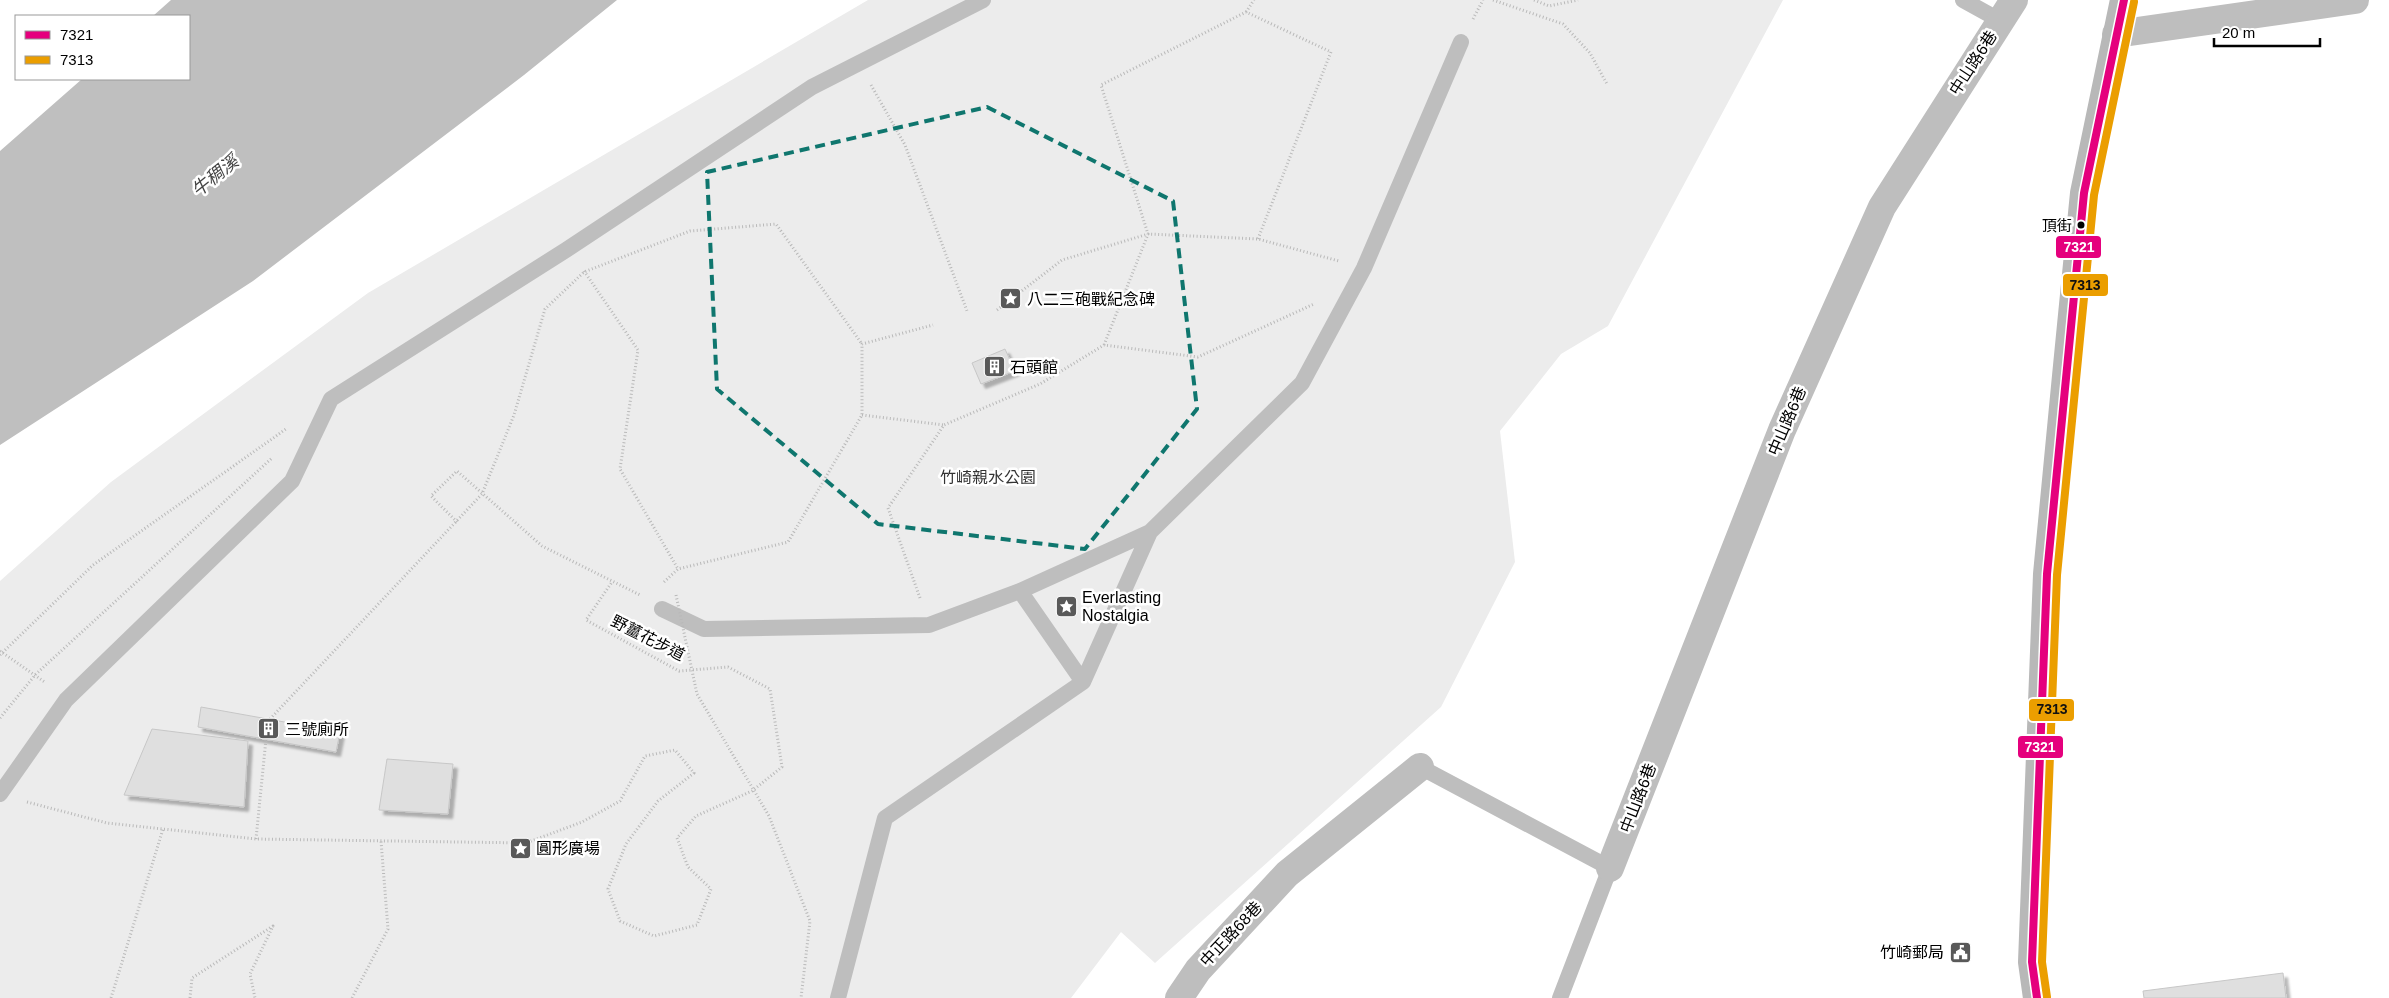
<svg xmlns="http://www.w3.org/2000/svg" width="2389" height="998" font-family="Arial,'Noto Sans TC',sans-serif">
	<defs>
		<filter id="shadow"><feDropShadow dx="4.5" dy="4.5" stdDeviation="1" flood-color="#0004"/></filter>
	</defs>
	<rect width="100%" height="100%" fill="#fff"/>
	<path fill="#ececec" d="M868,0h915l-175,326 -47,28 -61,77 15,131 -74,145 -286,256 -34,-31 -50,66h-1071v-417l111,-99 257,-189z"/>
	<path fill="#bfbfbf" d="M171,0h446l-93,75 -271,206 -253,164v-294l82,-72h107v-63h-36z"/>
	<path fill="#dfdfdf" stroke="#c7c7c7" filter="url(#shadow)" d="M1005,349l10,22 -34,13 -9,-21z
		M201,707l139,25 -4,20 -138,-25z
		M152,729l96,12 -4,66 -120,-12z
		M387,759l66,5 -5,50 -69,-4z
		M2283,973l3,25h-142l-1,-7z"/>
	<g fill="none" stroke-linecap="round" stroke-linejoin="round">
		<path stroke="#b9b9b9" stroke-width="3" stroke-dasharray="1 2.5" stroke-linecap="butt" d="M1493,0l70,24 27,29 17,31
			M1534,0l15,6 29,-6
			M1246,12l8,-12
			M1473,19l10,-19
			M871,85l34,60 62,166
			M584,271l54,79 -18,119 58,100
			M997,310l65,-50 86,-26 110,5 81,22
			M1104,345l44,-111 -47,-149 145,-73 85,40 -73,187
			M862,415l82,10
			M457,522l-26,-26 26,-25 85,75 98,49
			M664,582l14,-13 110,-27 74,-127v-71l71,-19
			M920,598l-32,-90 56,-83 96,-41 64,-39 94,12 116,-53
			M0,655l93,-90 193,-136
			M23,667l23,16
			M0,718l36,-44 236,-216
			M270,719l212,-225 32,-79 31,-106 39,-37 106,-41 86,-7 86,120
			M27,802l80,21 149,16 270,4 56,-21 38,-21 25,-45 30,-6 19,23 -36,28 -32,43 -18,45 12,32 34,15 43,-11 14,-36 -23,-22 -11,-29 19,-22 56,-25 30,-24 -12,-78 -42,-22 -49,4 -93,-51 26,-38
			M256,839l10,-100
			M111,998l52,-169
			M190,998l2,-20 81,-52 -23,48 5,24
			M352,998l36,-69 -7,-88"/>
		<path stroke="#bebebe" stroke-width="16" d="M1963,0l38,21
			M1020,591l63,91
			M662,609l42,20 225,-4 91,-34 130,-59
			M1420,767l190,101 -50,130
			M0,794l66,-94 226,-219 39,-82 235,-149 246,-163 171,-87
			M838,998l47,-180 198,-136 67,-150 152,-149 62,-115 97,-226"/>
		<path stroke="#bebebe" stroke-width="28" d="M2116,34l239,-34
			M1610,868l172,-438 100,-223 132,-207
			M1179,998l19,-28 89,-96 133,-107"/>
		<path stroke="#b8b8b8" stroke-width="28" d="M2037,998l-5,-36 15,-388 19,-198 18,-183 40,-193"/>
		<path stroke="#b9b9b9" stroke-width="3" stroke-dasharray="1 2.5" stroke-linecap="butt" d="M676,595l21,99 72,122 41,105 -9,77
			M0,651l23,16"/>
		<defs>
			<path id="bus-1" d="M2037,998l-5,-36 15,-388 37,-381 40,-193"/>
			<path id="bus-2" d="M2047,997l-5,-35 15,-387 37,-380 40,-193"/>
		</defs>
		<use href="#bus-1" stroke="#fff" stroke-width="11"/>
		<use href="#bus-2" stroke="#fff" stroke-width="11"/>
		<use href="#bus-1" stroke="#e5007d" stroke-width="8"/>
		<use href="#bus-2" stroke="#eb9e00" stroke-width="8"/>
	</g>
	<path fill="none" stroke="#0f766e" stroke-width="4" stroke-dasharray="10 6" stroke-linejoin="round" d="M987,107l186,94 24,208 -112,140 -207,-25 -161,-135 -10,-217z"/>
	<defs>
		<symbol id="sight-square" viewBox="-11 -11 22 22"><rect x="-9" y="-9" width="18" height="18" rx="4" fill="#595959" stroke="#fff"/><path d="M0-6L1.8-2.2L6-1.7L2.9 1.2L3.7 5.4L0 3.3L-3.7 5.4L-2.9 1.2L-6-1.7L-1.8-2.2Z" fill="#fff"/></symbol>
		<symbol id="building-square" viewBox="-11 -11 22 22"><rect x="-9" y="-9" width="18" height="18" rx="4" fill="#595959" stroke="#fff"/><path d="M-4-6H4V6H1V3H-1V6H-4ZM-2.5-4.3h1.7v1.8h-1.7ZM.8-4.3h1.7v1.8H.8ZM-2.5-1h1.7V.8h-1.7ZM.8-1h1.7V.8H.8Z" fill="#fff"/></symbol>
		<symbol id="civic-square" viewBox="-11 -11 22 22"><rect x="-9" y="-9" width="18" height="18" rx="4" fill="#595959" stroke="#fff"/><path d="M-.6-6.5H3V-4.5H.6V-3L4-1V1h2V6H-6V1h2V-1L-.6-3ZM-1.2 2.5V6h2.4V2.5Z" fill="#fff"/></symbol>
	</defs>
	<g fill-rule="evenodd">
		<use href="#sight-square" x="998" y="286" width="25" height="25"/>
		<use href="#building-square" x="982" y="354" width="25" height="25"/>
		<use href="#sight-square" x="1054" y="594" width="25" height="25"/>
		<use href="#building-square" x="256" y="716" width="25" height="25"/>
		<use href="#sight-square" x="508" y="836" width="25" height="25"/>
		<use href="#civic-square" x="1948" y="940" width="25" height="25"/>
	</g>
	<circle fill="#000" stroke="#fff" stroke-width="2" cx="2081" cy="225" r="4.5"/>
	<g text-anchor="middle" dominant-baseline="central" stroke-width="5" stroke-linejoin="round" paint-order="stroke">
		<g font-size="15" fill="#000" stroke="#fff" text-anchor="end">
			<text x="2072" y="225">頂街</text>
		</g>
		<g font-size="16" fill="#000" stroke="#fff">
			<text transform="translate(1973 63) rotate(-57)">中山路6巷</text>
			<text transform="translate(1787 421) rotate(-67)">中山路6巷</text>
			<text transform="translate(648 638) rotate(27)">野薑花步道</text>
			<text transform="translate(1638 798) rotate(-69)">中山路6巷</text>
			<text transform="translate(1231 934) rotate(-47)">中正路68巷</text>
		</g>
		<g font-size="16" fill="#000" stroke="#fff" text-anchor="start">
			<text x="1027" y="299">八二三砲戰紀念碑</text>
			<text x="1010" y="367">石頭館</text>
			<text x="1082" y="597">Everlasting<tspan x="1082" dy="18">Nostalgia</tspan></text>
			<text x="285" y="729">三號廁所</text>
			<text x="536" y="848">圓形廣場</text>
			<text x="1944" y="952" text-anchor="end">竹崎郵局</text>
		</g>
		<g font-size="16" fill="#333" stroke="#fff">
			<text x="988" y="477">竹崎親水公園</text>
		</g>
		<g font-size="18" font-style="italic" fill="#444" stroke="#fff">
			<text transform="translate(215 176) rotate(-39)">牛稠溪</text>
		</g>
	</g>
	<g stroke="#fff" stroke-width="2">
		<rect x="2055" y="235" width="47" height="24" rx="5" fill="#e5007d"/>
		<rect x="2062" y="273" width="47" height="24" rx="5" fill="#eb9e00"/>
		<rect x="2028" y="698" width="47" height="24" rx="5" fill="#eb9e00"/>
		<rect x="2017" y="735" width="47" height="24" rx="5" fill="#e5007d"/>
	</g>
	<g font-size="14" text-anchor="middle" font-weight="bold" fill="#fff">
		<text x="2079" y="252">7321</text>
		<text x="2040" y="752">7321</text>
	</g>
	<g font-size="14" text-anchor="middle" font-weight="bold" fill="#111">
		<text x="2085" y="290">7313</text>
		<text x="2052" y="714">7313</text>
	</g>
	<rect x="15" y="15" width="175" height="65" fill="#ffffff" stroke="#999999"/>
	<rect x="25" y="31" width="25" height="8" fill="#e5007d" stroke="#999999"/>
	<text x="60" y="40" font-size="15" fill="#000000">7321</text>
	<rect x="25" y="56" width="25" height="8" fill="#eb9e00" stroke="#999999"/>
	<text x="60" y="65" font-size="15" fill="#000000">7313</text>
	<path d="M2214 38v8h106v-8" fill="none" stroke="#000000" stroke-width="2.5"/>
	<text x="2222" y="38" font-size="15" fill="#000000" stroke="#ffffff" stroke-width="4" paint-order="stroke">20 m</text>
</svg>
